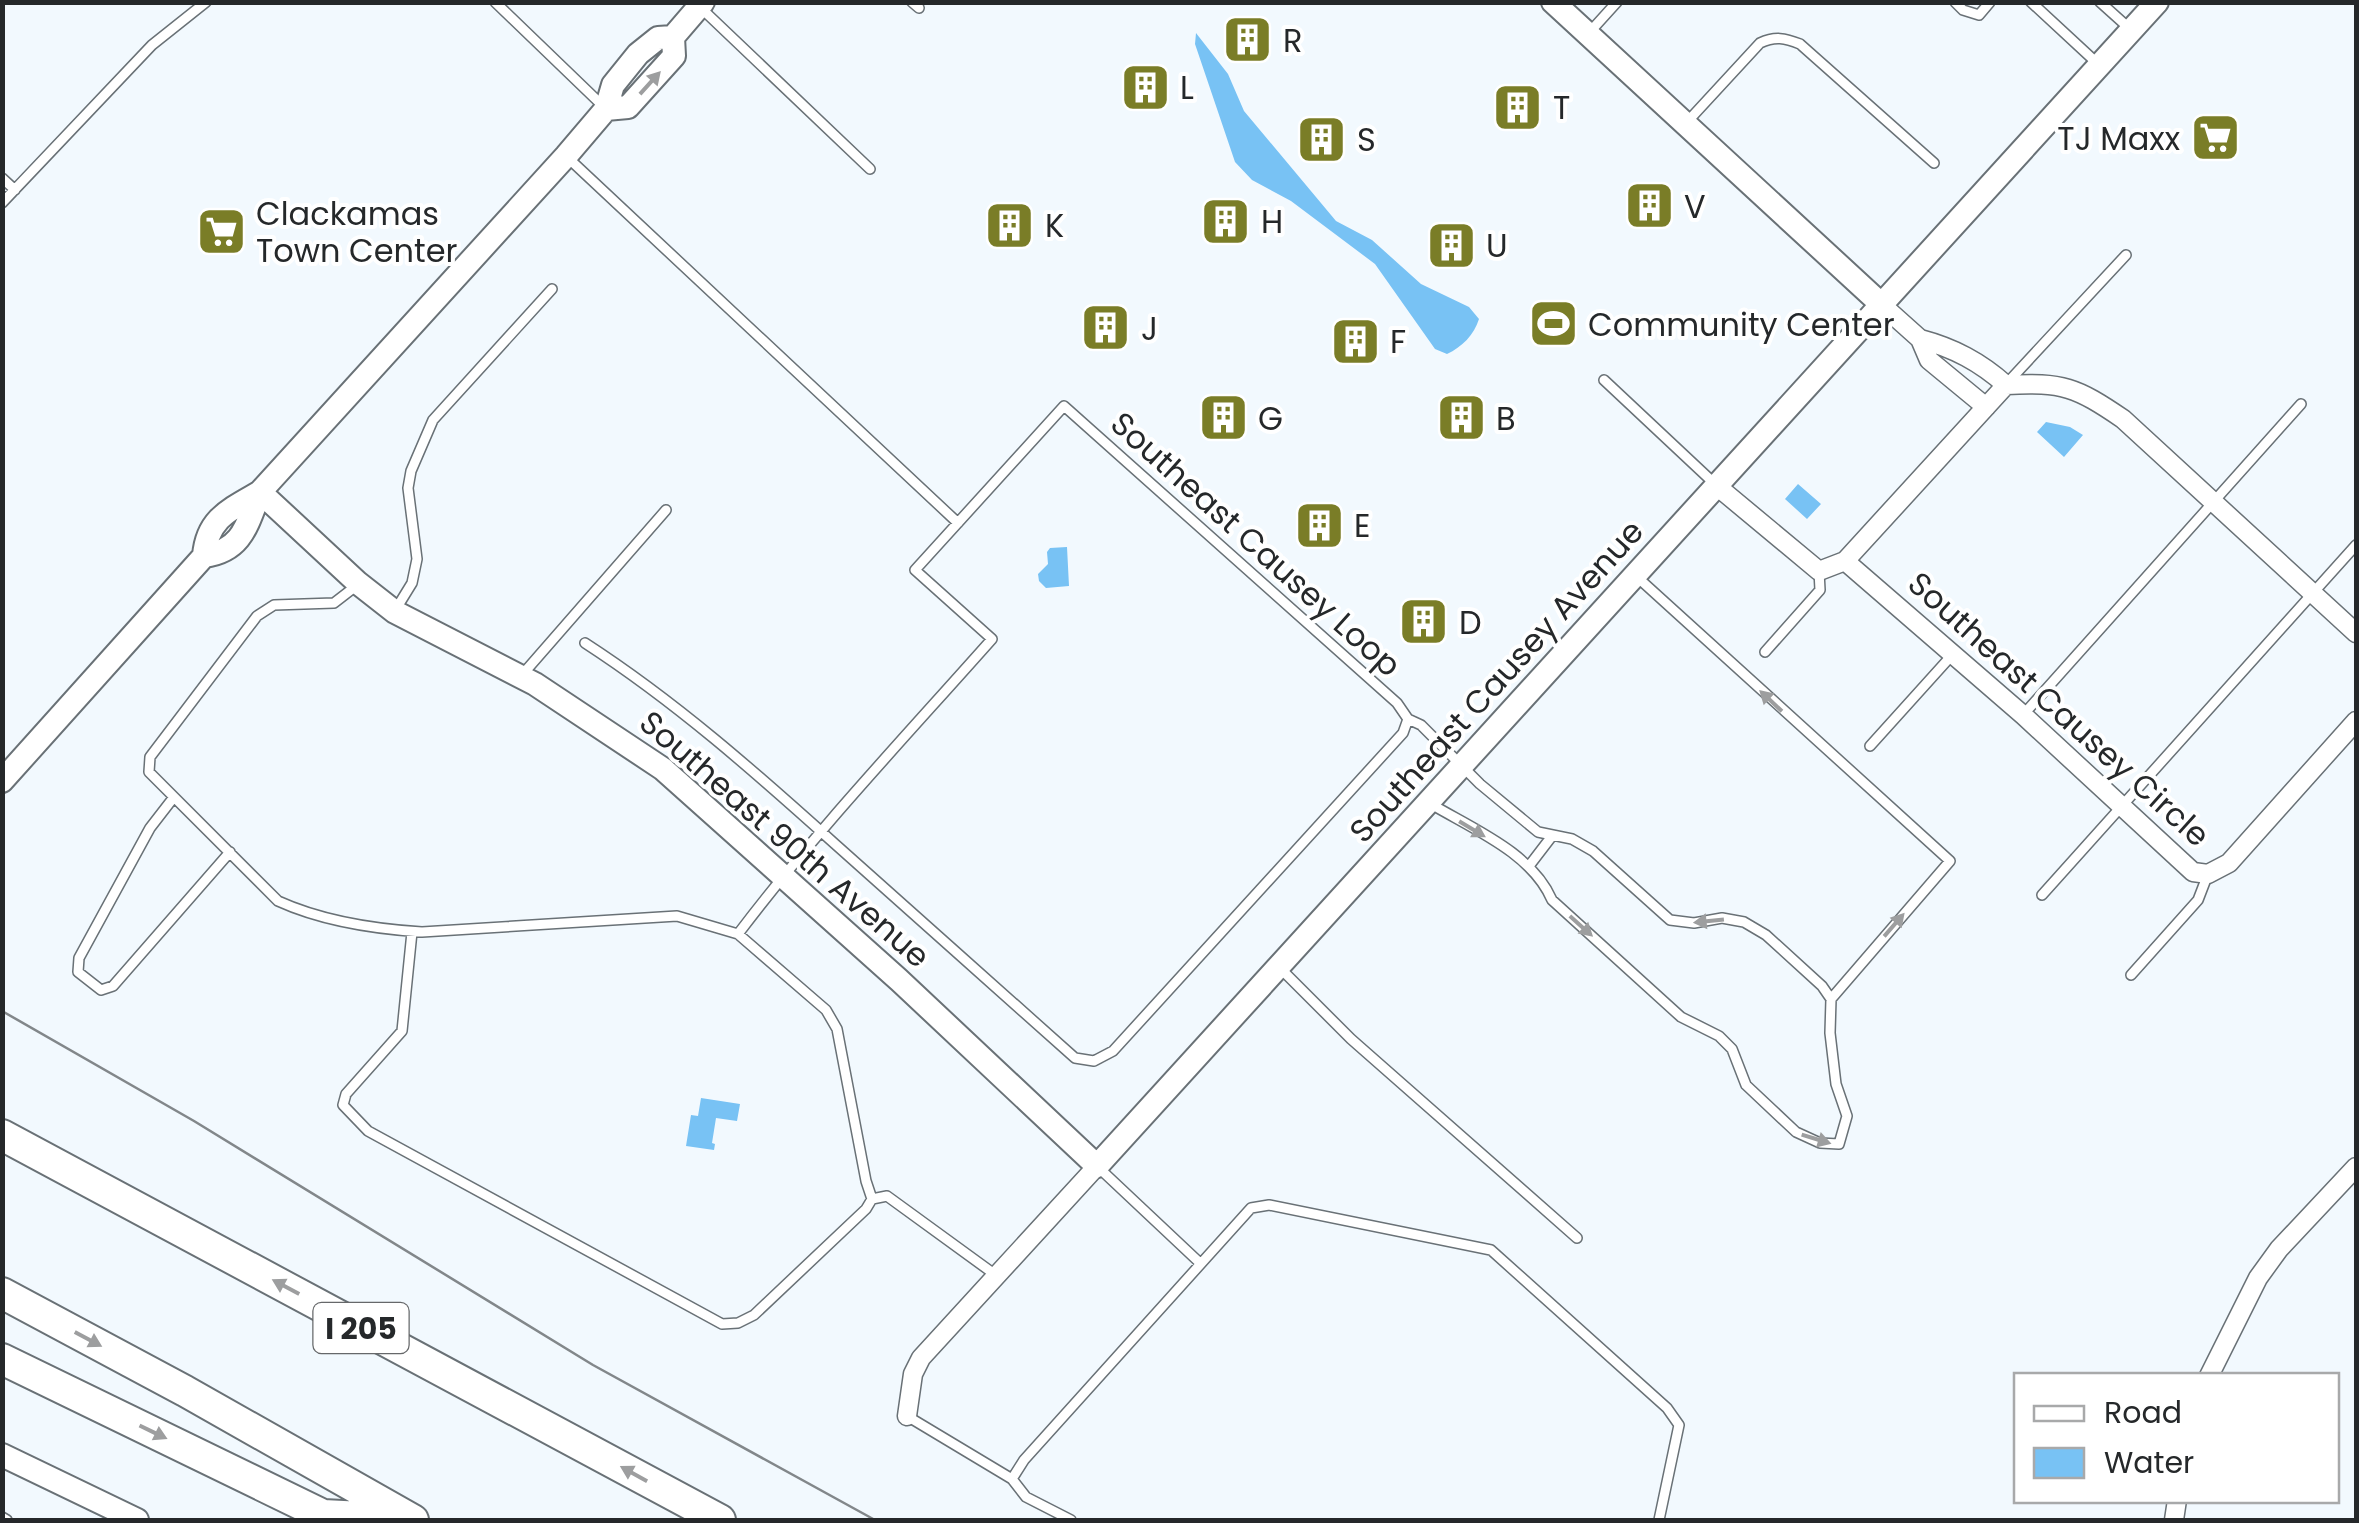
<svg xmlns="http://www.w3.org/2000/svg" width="2359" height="1523" font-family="Poppins,sans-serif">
	<rect width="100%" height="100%" fill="#f2f9fe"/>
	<path fill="#78c2f4" d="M1196,33l32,41 16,37 92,110 36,19 49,44 48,23 10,12c-5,16 -17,28 -32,35l-12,-5 -60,-85 -84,-63 -39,-21 -17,-18 -40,-118z
		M2046,422l24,5 13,8 -19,22 -27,-25z
		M1798,484l23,20 -14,15 -22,-20z
		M1067,547l2,39 -23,2 -7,-7 -1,-7 10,-10 -1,-12 3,-4z
		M701,1098l39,6 -3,17 -21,-3 -4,25 3,1 -1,6 -28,-4 5,-31 7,1z"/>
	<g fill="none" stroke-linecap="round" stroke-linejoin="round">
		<defs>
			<path id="lane" d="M495,2l109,105
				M912,2l7,6
				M1955,2l8,8 16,5 11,-13
				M2031,2l67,62
				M2100,2l30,27
				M701,8l169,161
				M1588,34l29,-32
				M1688,121l72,-78c15,-7 25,-5 40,1l134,119
				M566,156l392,367
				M2,178l13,12
				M2,203l150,-158 54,-43
				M1604,380l112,105
				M2009,381l117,-126
				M1636,576l314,285 -119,138
				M356,586l-22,17 -60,2 -17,11 -107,141 -1,15 129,129c44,20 96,28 144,31l255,-16 61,18c78,-103 168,-198 254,-295l-77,-69 149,-164 333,297 11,16 -5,14 -290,318 -19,10 -19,-3c-80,-71 -160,-143 -240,-214 -80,-72 -159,-142 -250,-201
				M396,609l16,-26 5,-24 -9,-71 3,-17 22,-51 119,-131
				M1765,652l55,-62 -1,-19
				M522,675l144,-165
				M2023,715l278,-311
				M1408,719l13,6 59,59 58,48 34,7 21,12 77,69 24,3 28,-5 22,4 22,13 56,51 9,13 -1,34 6,51 11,32 -8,28 -19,-1 -24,-11 -50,-47 -14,-36 -13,-13 -38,-19 -129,-117c-20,-47 -79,-71 -121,-96
				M1870,746l83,-92
				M174,797l-24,31 -71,130 -1,14 23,18 12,-4 117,-134
				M1529,866l23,-30
				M2042,895l314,-350
				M412,932l-10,99 -56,63 -3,11 25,26 354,193 16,-1 16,-8 112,-106 6,-10 -6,-18 -29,-152 -11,-19 -88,-76
				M1281,969l70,70 226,199
				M2131,975l67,-75 10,-26
				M1099,1168l101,95
				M872,1199l15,-3 110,80
				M907,1416l105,63
				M2,1517l5,3
				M1071,1520l-45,-23 -14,-18 12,-19 227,-252 18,-3 222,45 176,158 12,17 -20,95"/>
			<path id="street" d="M1882,305l38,34 9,21 57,47
				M1920,339c34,9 60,23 86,46
				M1718,487l101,84 26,-10
				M2356,633l-233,-214c-47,-32 -60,-37 -117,-34l-161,176 178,154 170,157 15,2 21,-11 127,-142
				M2209,1376l49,-98 21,-29 77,-82
				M907,1416l6,-42 8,-16 176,-192
				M2174,1520l3,-20"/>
			<path id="secondary" d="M1553,2l329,303
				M606,109l22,-2 46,-51 -1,-19
				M260,492l98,91 37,29 140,72 128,85 236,211 198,186 1060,-1164
				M204,556c38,-5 43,-31 56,-64
				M2,781l202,-225c3,-37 25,-46 56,-64l306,-336 40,-47 7,-24 25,-31 20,-16 15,-1 30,-35
				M2,1455l135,65"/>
			<path id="highway" d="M2,1135l718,385
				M2,1293l183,98 228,129
				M2,1359l321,156 80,4"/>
		</defs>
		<use href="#lane" stroke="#697176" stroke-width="12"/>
		<use href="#street" stroke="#697176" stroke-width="21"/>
		<use href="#secondary" stroke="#697176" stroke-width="26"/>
		<use href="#highway" stroke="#697176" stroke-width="34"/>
		<use href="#lane" stroke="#fff" stroke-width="9"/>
		<use href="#street" stroke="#fff" stroke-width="18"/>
		<use href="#secondary" stroke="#fff" stroke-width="22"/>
		<use href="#highway" stroke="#fff" stroke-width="30"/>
		<path stroke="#82878a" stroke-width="2.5" d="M2,1011l192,110 399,244 282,155"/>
	</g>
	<defs><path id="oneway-solid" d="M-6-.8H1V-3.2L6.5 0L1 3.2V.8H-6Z" transform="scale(2.5)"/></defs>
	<g fill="#9d9e9f">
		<use href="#oneway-solid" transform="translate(650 83) rotate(-48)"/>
		<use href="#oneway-solid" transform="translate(1771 701) rotate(-137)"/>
		<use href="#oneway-solid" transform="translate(1472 829) rotate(31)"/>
		<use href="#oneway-solid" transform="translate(1709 921) rotate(174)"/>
		<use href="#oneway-solid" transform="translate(1894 925) rotate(-49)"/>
		<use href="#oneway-solid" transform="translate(1581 926) rotate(42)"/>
		<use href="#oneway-solid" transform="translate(1816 1139) rotate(17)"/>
		<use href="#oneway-solid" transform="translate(286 1287) rotate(-152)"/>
		<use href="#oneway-solid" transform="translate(88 1339) rotate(28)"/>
		<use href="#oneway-solid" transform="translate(153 1432) rotate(26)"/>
		<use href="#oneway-solid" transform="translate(634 1474) rotate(-151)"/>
	</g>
	<defs>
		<symbol id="building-square" viewBox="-11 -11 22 22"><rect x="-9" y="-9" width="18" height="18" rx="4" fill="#7a7d27" stroke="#fff"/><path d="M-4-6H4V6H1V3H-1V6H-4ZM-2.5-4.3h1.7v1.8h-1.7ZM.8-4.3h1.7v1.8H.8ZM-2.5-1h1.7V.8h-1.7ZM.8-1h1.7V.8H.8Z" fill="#fff"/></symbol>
		<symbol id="supermarket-square" viewBox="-11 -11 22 22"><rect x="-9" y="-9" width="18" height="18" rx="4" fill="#7a7d27" stroke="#fff"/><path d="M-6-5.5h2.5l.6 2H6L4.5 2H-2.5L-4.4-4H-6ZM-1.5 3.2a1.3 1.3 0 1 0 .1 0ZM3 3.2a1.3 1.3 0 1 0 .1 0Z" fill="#fff"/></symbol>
		<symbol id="stadium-square" viewBox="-11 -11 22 22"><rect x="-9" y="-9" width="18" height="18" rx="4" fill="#7a7d27" stroke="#fff"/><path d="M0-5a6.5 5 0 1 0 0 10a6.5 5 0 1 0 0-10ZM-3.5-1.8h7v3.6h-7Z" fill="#fff"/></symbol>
	</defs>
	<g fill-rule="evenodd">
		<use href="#building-square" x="1220" y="12" width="55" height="55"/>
		<use href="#building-square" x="1118" y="60" width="55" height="55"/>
		<use href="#building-square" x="1490" y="80" width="55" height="55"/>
		<use href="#supermarket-square" x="2188" y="110" width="55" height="55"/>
		<use href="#building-square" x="1294" y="112" width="55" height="55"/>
		<use href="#building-square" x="1622" y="178" width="55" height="55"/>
		<use href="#building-square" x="1198" y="194" width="55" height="55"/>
		<use href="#building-square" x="982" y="198" width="55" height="55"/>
		<use href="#supermarket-square" x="194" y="204" width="55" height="55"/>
		<use href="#building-square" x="1424" y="218" width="55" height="55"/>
		<use href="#stadium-square" x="1526" y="296" width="55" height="55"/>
		<use href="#building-square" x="1078" y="300" width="55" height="55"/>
		<use href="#building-square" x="1328" y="314" width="55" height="55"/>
		<use href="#building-square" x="1196" y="390" width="55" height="55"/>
		<use href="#building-square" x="1434" y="390" width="55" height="55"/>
		<use href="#building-square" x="1292" y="498" width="55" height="55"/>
		<use href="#building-square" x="1396" y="594" width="55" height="55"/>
	</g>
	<g text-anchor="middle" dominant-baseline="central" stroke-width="8" stroke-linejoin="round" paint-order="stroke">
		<rect fill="#fff" stroke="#66686a" stroke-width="2.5" x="313.5" y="1303" width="95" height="50" rx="8"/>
		<g font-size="30" font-weight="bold" fill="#25282a">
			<text x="361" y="1328">I 205</text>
		</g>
		<g font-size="32" fill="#25282a" stroke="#fff" text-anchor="start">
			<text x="1283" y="40">R</text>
			<text x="1180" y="87">L</text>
			<text x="1553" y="107">T</text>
			<text x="2180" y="138" text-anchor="end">TJ Maxx</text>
			<text x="1357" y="139">S</text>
			<text x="1684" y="206">V</text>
			<text x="256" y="213">Clackamas<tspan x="256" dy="37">Town Center</tspan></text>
			<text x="1261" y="221">H</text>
			<text x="1045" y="225">K</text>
			<text x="1486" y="245">U</text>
			<text x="1588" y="324">Community Center</text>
			<text x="1141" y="328">J</text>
			<text x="1390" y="341">F</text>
			<text x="1258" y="418">G</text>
			<text x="1496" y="418">B</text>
			<text x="1354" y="525">E</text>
			<text x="1459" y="622">D</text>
		</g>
		<g font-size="32" fill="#25282a" stroke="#fff">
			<text transform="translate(1256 544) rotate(42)">Southeast Causey Loop</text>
			<text transform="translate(1496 681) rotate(-48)">Southeast Causey Avenue</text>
			<text transform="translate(2059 709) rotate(42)">Southeast Causey Circle</text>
			<text transform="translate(785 839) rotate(41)">Southeast 90th Avenue</text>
		</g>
	</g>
	<rect width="2359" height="1523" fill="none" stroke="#25282a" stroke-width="10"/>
	<rect x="2014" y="1373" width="325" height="130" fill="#ffffff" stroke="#a8a9aa" stroke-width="2.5"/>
	<rect x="2034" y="1406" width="50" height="15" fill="#ffffff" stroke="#a8a9aa" stroke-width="2.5"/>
	<text x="2104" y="1423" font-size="30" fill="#25282a">Road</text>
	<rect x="2034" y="1448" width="50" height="30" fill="#78c2f4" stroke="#a8a9aa" stroke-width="2.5"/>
	<text x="2104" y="1473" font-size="30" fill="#25282a">Water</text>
</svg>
